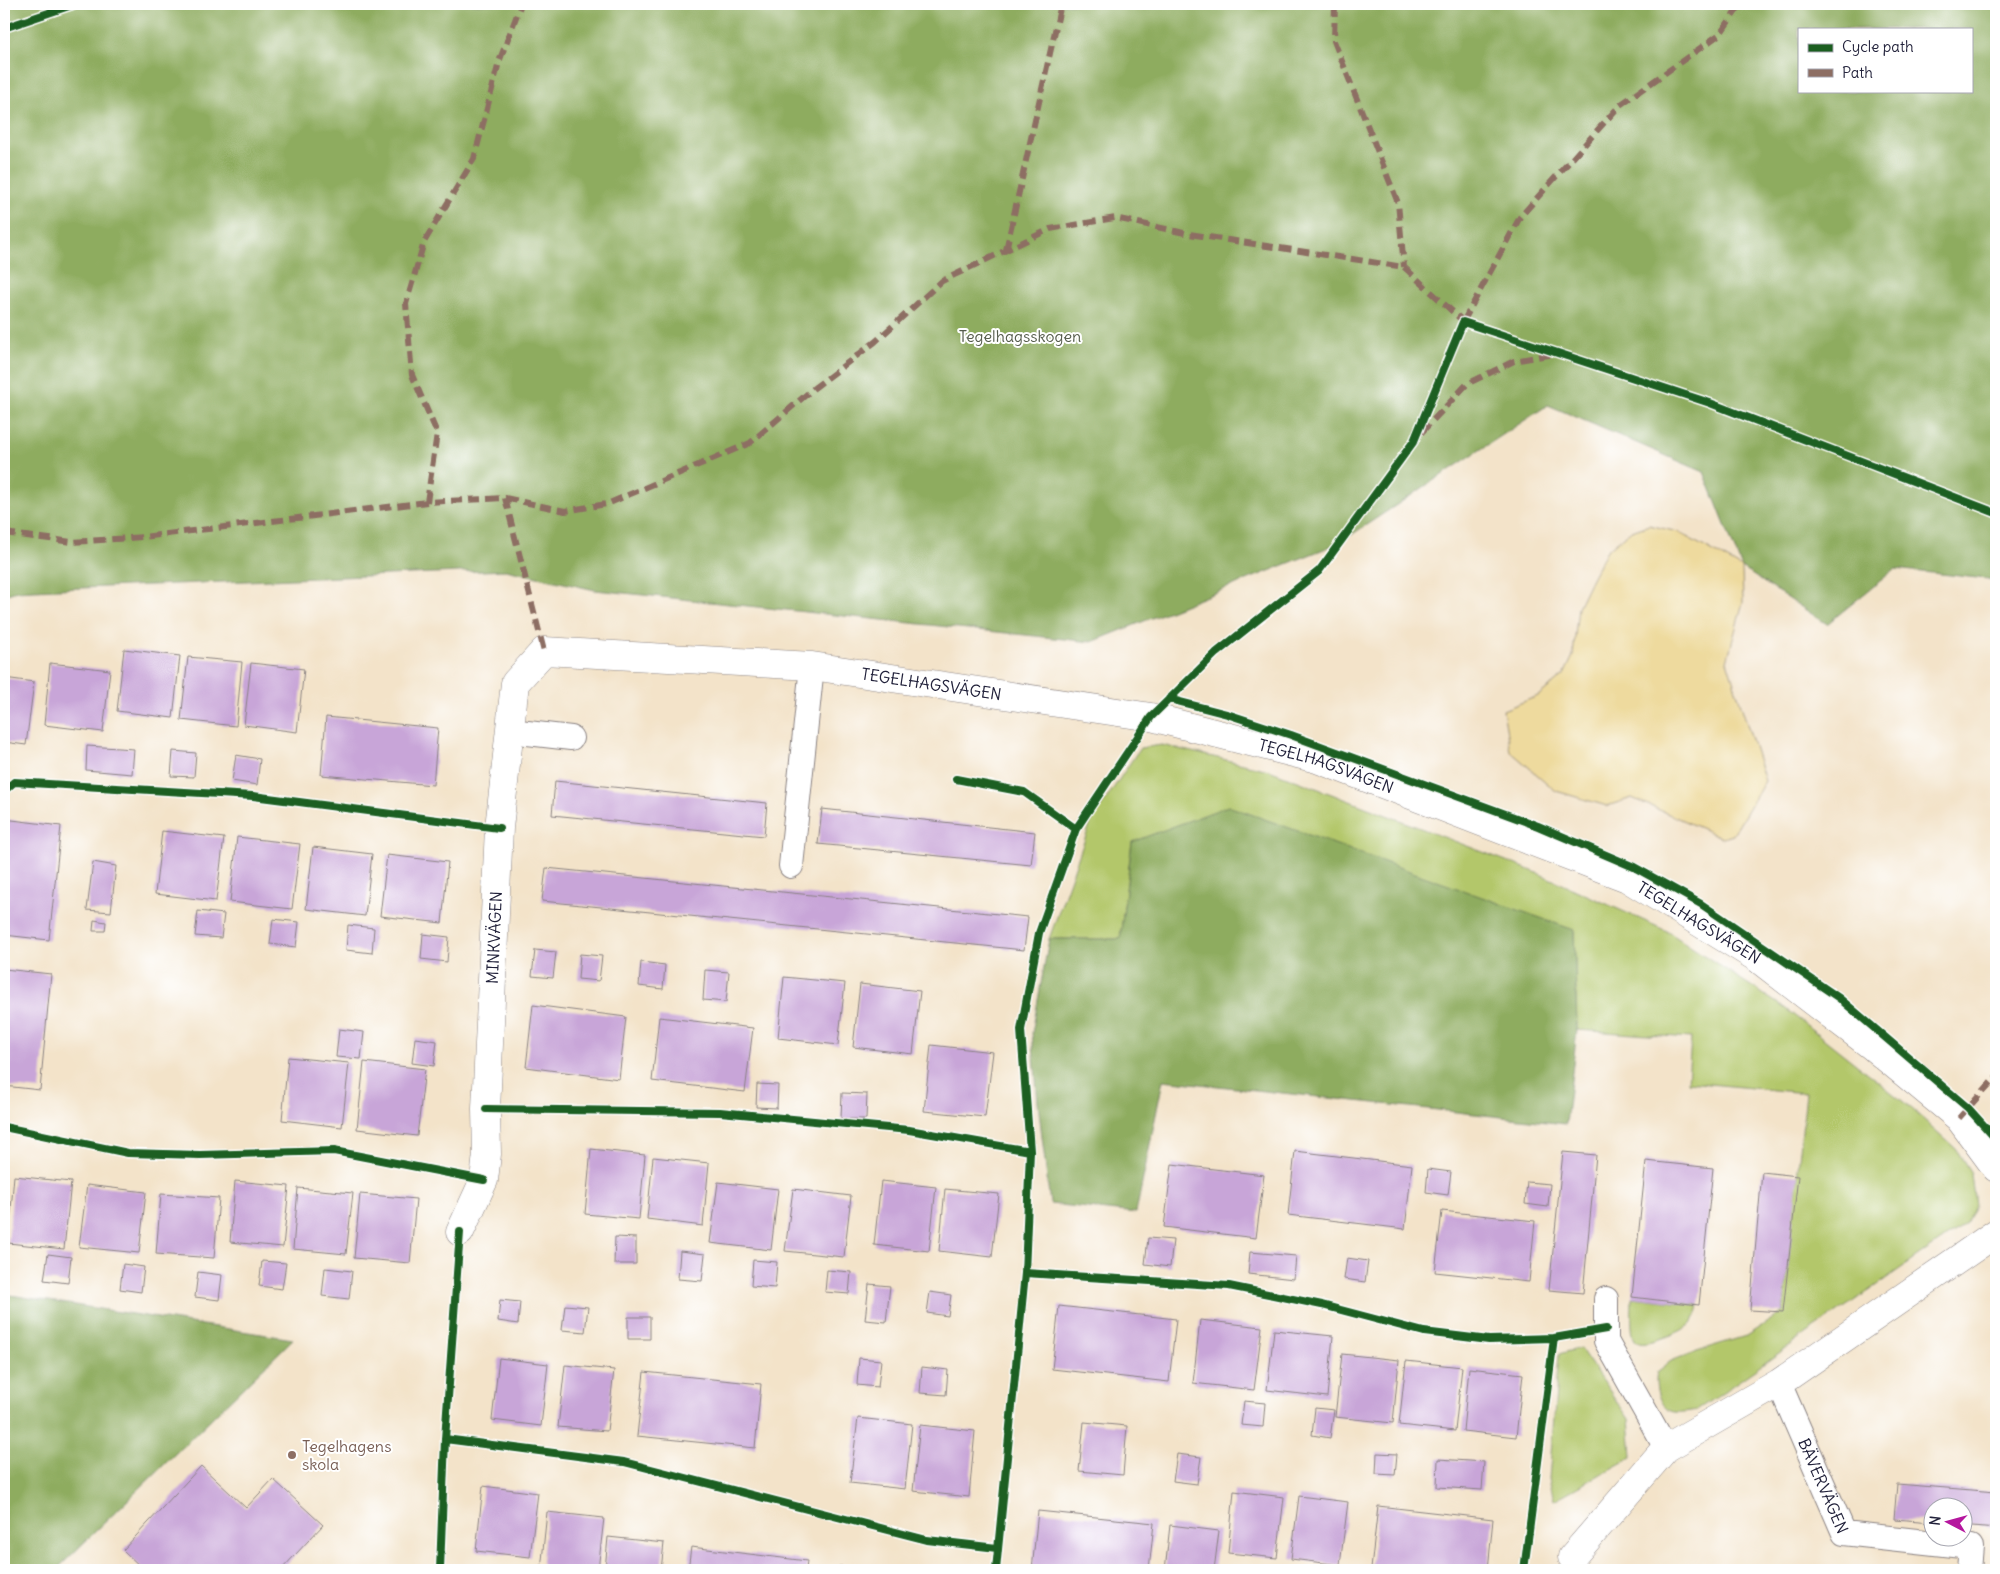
<svg xmlns="http://www.w3.org/2000/svg" width="2000" height="1574" font-family="Delius,sans-serif">
	<rect width="100%" height="100%" fill="#fff"/>
	<filter id="ink" filterUnits="userSpaceOnUse"><feTurbulence type="fractalNoise" baseFrequency=".02" numOctaves="2"/><feDisplacementMap in="SourceGraphic" scale="10" xChannelSelector="R" yChannelSelector="G"/><feConvolveMatrix kernelMatrix="1 2 1 2 8 2 1 2 1" color-interpolation-filters="sRGB"/></filter>
	<filter id="wash" filterUnits="userSpaceOnUse"><feTurbulence type="fractalNoise" baseFrequency=".0096" numOctaves="4" result="noise"/><feDisplacementMap in="SourceGraphic" scale="20" xChannelSelector="R" yChannelSelector="G"/><feGaussianBlur stdDeviation="1.12" result="paint"/><feColorMatrix in="noise" values="0 0 0 0 0 0 0 0 0 0 0 0 0 0 0 0 0 1.4 0 .05"/><feComposite in="paint" operator="in"/></filter>
	<g filter="url(#wash)">
		<rect width="100%" height="100%" fill="#f3e3c9"/>
		<path fill="#b3c76b" stroke="#6a7453" d="M1162,745l107,25 271,104 127,57 119,78 124,98 46,42 15,24 4,32 -9,18 -269,187c-7,1 -16,3 -23,2 -16,-3 -20,-28 -17,-40l14,-11 26,-10 49,-15 37,-24 23,-219 -118,-11 3,-44 -114,-8 -3,-100 -442,-88 -12,97h-71l42,-117 49,-74z
			M1632,1297l67,8c-1,6 -3,13 -7,18 -6,8 -51,26 -57,17 -5,-7 -3,-34 -3,-43z
			M1580,1348l49,71 3,38 -78,43 -5,-21 10,-125z"/>
		<path fill="#8eac5f" stroke="#58674d" fill-rule="evenodd" d="M4,4h1992v576l-101,-11 -68,55 -85,-56 -38,-96 -156,-67 -209,138 -247,99 -497,-52 -89,-20 -472,20 -17,1 -13,4zM1799,29h172v62h-172z
			M1228,806l346,124 3,100 -11,94 -403,-44 -27,133 -86,-9 -12,-101 -6,-70 17,-94h71l12,-97z
			M4,1294l289,45 -237,231h-52z"/>
		<path fill="#eeda9e" stroke="#887e6c" d="M1649,525l29,7 64,36 1,34 -16,59 38,120 -32,54 -10,3 -91,-40 -25,8 -51,-15 -46,-40 -7,-41 35,-14 26,-21 9,-19 5,-49 14,-29 15,-28 22,-18z"/>
		<g id="blocks">
			<path fill="#c8a5d8" d="M124,649l56,7 -7,62 -56,-7z
				M188,657l54,5 -6,64 -55,-6z
				M50,663l60,7 -7,62 -59,-7z
				M251,663l53,6 -7,63 -53,-7z
				M4,678l30,4 -8,63 -22,-3z
				M326,717l112,11 -5,57 -112,-10z
				M87,746l47,3 -2,25 -46,-4z
				M173,751l23,2 -2,24 -23,-1z
				M236,755l24,4 -3,26 -25,-4z
				M555,781l212,22 -3,33 -212,-21z
				M822,809l213,23 -4,33 -213,-21z
				M4,819l57,7 -12,114 -45,-5z
				M162,831l62,7 -8,63 -61,-7z
				M237,837l63,7 -8,65 -62,-7z
				M313,847l59,7 -7,62 -59,-7z
				M387,855l61,7 -6,61 -62,-7z
				M93,862l23,4 -5,46 -24,-2z
				M546,868l482,49 -4,33 -482,-49z
				M198,911l26,3 -3,24 -26,-2z
				M273,919l26,3 -3,25 -26,-3z
				M94,920l12,2 -1,9h-12z
				M348,925l26,3 -2,25 -26,-3z
				M423,934l26,3 -2,25 -26,-3z
				M535,950l21,2 -3,26 -21,-2z
				M580,954l22,2 -3,25 -21,-2z
				M641,962l24,3 -2,24 -24,-3z
				M4,969l47,5 -11,116 -36,-4z
				M705,970l24,2 -3,30 -23,-2z
				M784,977l61,6 -7,62 -60,-7z
				M860,984l60,7 -7,63 -60,-7z
				M533,1005l93,12 -7,62 -93,-12z
				M659,1017l94,11 -8,64 -93,-11z
				M339,1029l25,3 -3,27 -25,-2z
				M415,1038l22,3 -3,25 -22,-3z
				M931,1045l62,7 -8,65 -61,-6z
				M288,1057l61,6 -7,64 -60,-7z
				M364,1062l61,7 -8,67 -60,-7z
				M757,1084l21,1 -1,23 -21,-1z
				M842,1093l25,1 -1,25h-25z
				M591,1149l54,6 -6,64 -54,-5z
				M1295,1151l117,14 -7,64 -117,-14z
				M1563,1152l33,3 -13,138 -34,-3z
				M653,1157l56,6 -6,63 -56,-7z
				M1646,1161l67,7 -14,137 -67,-8z
				M1172,1164l92,11 -8,63 -92,-11z
				M1428,1169l23,3 -3,23 -22,-3z
				M1762,1172l36,4 -15,136 -33,-2z
				M14,1176l57,6 -7,67 -56,-6z
				M235,1181l54,5 -6,61 -53,-5z
				M881,1181l55,6 -7,64 -55,-6z
				M718,1182l60,7 -7,61 -61,-7z
				M1527,1182l23,2 -2,23 -23,-3z
				M87,1185l59,7 -7,61 -60,-6z
				M298,1188l55,5 -7,61 -53,-5z
				M793,1189l58,7 -7,61 -59,-6z
				M945,1189l54,5 -7,63 -53,-6z
				M161,1194l58,4 -5,60 -58,-4z
				M360,1194l56,5 -6,64 -56,-5z
				M1442,1211l93,10 -6,61 -94,-10z
				M615,1237l21,1v26h-22z
				M1148,1238l25,2 -3,27 -25,-3z
				M680,1251l25,3 -3,27 -24,-2z
				M1250,1252l46,4 -2,23 -46,-5z
				M48,1254l23,3 -3,26 -24,-3z
				M1347,1258l21,3 -3,21 -21,-3z
				M753,1260l24,2 -2,26 -24,-2z
				M262,1261l24,2 -4,26 -23,-3z
				M123,1264l21,3 -3,25 -21,-3z
				M325,1268l27,3 -3,28 -27,-3z
				M827,1270l24,2 -2,22 -24,-2z
				M198,1272l24,3 -3,25 -24,-3z
				M869,1284l21,2 -4,36 -21,-2z
				M930,1292l21,3 -3,21 -21,-3z
				M500,1300l20,2 -2,22 -20,-3z
				M565,1305l23,2 -3,25 -23,-2z
				M1059,1306l117,13 -7,63 -117,-13z
				M628,1317h22v22h-22z
				M1200,1320l62,7 -8,63 -61,-7z
				M1274,1330l59,6 -6,61 -60,-7z
				M1342,1354l57,6 -6,63 -58,-6z
				M499,1358l49,6 -7,62 -49,-6z
				M859,1358l22,2 -3,27 -21,-2z
				M1406,1361l56,6 -7,64 -56,-6z
				M565,1365l49,5 -7,61 -49,-4z
				M922,1367l26,3 -2,25 -26,-2z
				M1469,1368l54,6 -7,63 -53,-6z
				M644,1372l117,12 -6,64 -118,-12z
				M1244,1401l21,2 -2,24 -22,-2z
				M1315,1408l19,2 -4,28 -18,-3z
				M858,1418l54,6 -7,65 -55,-6z
				M1084,1422l43,4 -4,49 -44,-4z
				M920,1425l55,6 -6,66 -56,-6z
				M1377,1453l20,1 -2,21 -19,-1z
				M1177,1454l24,3 -4,27 -24,-3z
				M1438,1459l46,3 -2,28 -45,-3z
				M201,1466l45,42 27,-29 50,46 -42,45h-137l-21,-20z
				M1897,1484l99,8v36l-34,-3v-19h-30v16l-38,-3z
				M483,1486l55,7 -8,64 -54,-6z
				M1234,1491l50,6 -7,61 -49,-5z
				M1299,1496l49,6 -8,63 -49,-6z
				M1378,1506l115,13 -5,51 -117,-1z
				M1038,1511l116,12 -5,47h-117z
				M547,1512l57,6 -6,52h-57z
				M1170,1525l49,6 -5,39h-49z
				M608,1537l56,6 -3,27h-56z
				M691,1547l116,14 -1,9h-118z
				M839,1566l26,3v1h-26z"/>
		</g>
	</g>
	<g filter="url(#ink)">
		<use href="#blocks" fill-opacity="0" stroke="#8a8282" stroke-width="1"/>
		<g fill="none" stroke-linecap="round" stroke-linejoin="round">
			<defs>
				<g id="service">
					<path d="M510,731l61,7"/>
					<path d="M791,866l21,-200"/>
					<path d="M1606,1299v42l60,107"/>
					<path id="s1" d="M1779,1383l65,150 127,14 -2,23"/>
				</g>
				<g id="minor">
					<path id="s2" d="M460,1232l24,-52 3,-26 -1,-45 13,-281 16,-145 29,-32 268,15 339,51 166,42 310,119 130,80 116,89 86,71 37,50"/>
					<path d="M1572,1557l94,-109 113,-65 217,-150"/>
				</g>
			</defs>
			<use href="#service" stroke="#8a8282" stroke-width="26"/>
			<use href="#minor" stroke="#8a8282" stroke-width="29"/>
			<use href="#service" stroke="#fff" stroke-width="24"/>
			<use href="#minor" stroke="#fff" stroke-width="28"/>
			<path stroke="#8d6e63" stroke-width="6" stroke-dasharray="12 6" stroke-linecap="butt" d="M1335,4l-1,37 64,162 6,64
				M1006,250l55,-246
				M1463,322l57,-105 100,-112 100,-71 21,-30
				M1421,433l46,-49 47,-23 40,-7
				M505,498l39,153
				M427,502l10,-69 -25,-58 -6,-71 18,-62 50,-83 25,-97 22,-58
				M4,533l68,9 71,-5 284,-35 78,-4 60,13 42,-7 143,-61 64,-55 61,-46 67,-61 108,-52 65,-11 74,16 215,33 61,56
				M1959,1118l37,-41"/>
			<defs>
				<path id="cycleway" d="M4,28l71,-24
					M1169,699l58,15 64,21 247,91 96,41 67,37 138,94 129,110 28,31
					M956,779l68,13 52,37
					M4,791l10,-9 239,14 246,32
					M486,1109l234,3 189,18 121,21
					M4,1127l124,26 72,2 134,-4 150,29
					M1025,1273l204,13 93,19 102,27 65,8 65,-2 52,-9
					M445,1439l179,23 303,78 70,8
					M440,1570l5,-131 15,-207
					M996,1570l29,-297 5,-122 -9,-121 18,-97 37,-104 75,-112 65,-64 103,-82 95,-130 49,-119 247,81 286,110
					M1524,1570l30,-232"/>
			</defs>
			<use href="#cycleway" stroke="#fff" stroke-width="11"/>
			<use href="#cycleway" stroke="#1b5e20" stroke-width="8"/>
		</g>
	</g>
	<circle fill="#8d6e63" stroke="#fff" stroke-width="2" cx="292" cy="1455" r="5"/>
	<g text-anchor="middle" dominant-baseline="central" stroke-width="4" stroke-linejoin="round" paint-order="stroke">
		<g font-size="16" fill="#555c4c" stroke="#fff">
			<text x="1020" y="336">Tegelhagsskogen</text>
		</g>
		<g font-size="16" fill="#22223b" stroke="#fff">
			<text stroke="none"><textPath href="#s2" startOffset="988">TEGELHAGSVÄGEN</textPath></text>
			<text stroke="none"><textPath href="#s2" startOffset="1392">TEGELHAGSVÄGEN</textPath></text>
			<text stroke="none"><textPath href="#s2" startOffset="1798">TEGELHAGSVÄGEN</textPath></text>
			<text stroke="none"><textPath href="#s2" startOffset="300">MINKVÄGEN</textPath></text>
			<text stroke="none"><textPath href="#s1" startOffset="112">BÄVERVÄGEN</textPath></text>
		</g>
		<g font-size="16" fill="#785e54" stroke="#fff" text-anchor="start">
			<text x="302" y="1446">Tegelhagens<tspan x="302" dy="18">skola</tspan></text>
		</g>
	</g>
	<rect width="2000" height="1574" fill="none" stroke="#fff" stroke-width="20"/>
	<rect x="1798" y="28" width="175" height="65" fill="#ffffff" stroke="#a7a7b1"/>
	<rect x="1808" y="44" width="25" height="8" fill="#1b5e20" stroke="#a7a7b1"/>
	<text x="1842" y="52" font-size="15" fill="#22223b">Cycle path</text>
	<rect x="1808" y="69" width="25" height="8" fill="#8d6e63" stroke="#a7a7b1"/>
	<text x="1842" y="78" font-size="15" fill="#22223b">Path</text>
	<g transform="translate(1948 1522) rotate(276)"><circle r="24" fill="#ffffff" stroke="#a7a7b1"/>
	<path d="M0-4L9 19L0 12L-9 19Z" fill="#b5179e"/>
	<text y="-8" font-size="14" font-weight="bold" text-anchor="middle" fill="#22223b">N</text>
	</g>
</svg>
